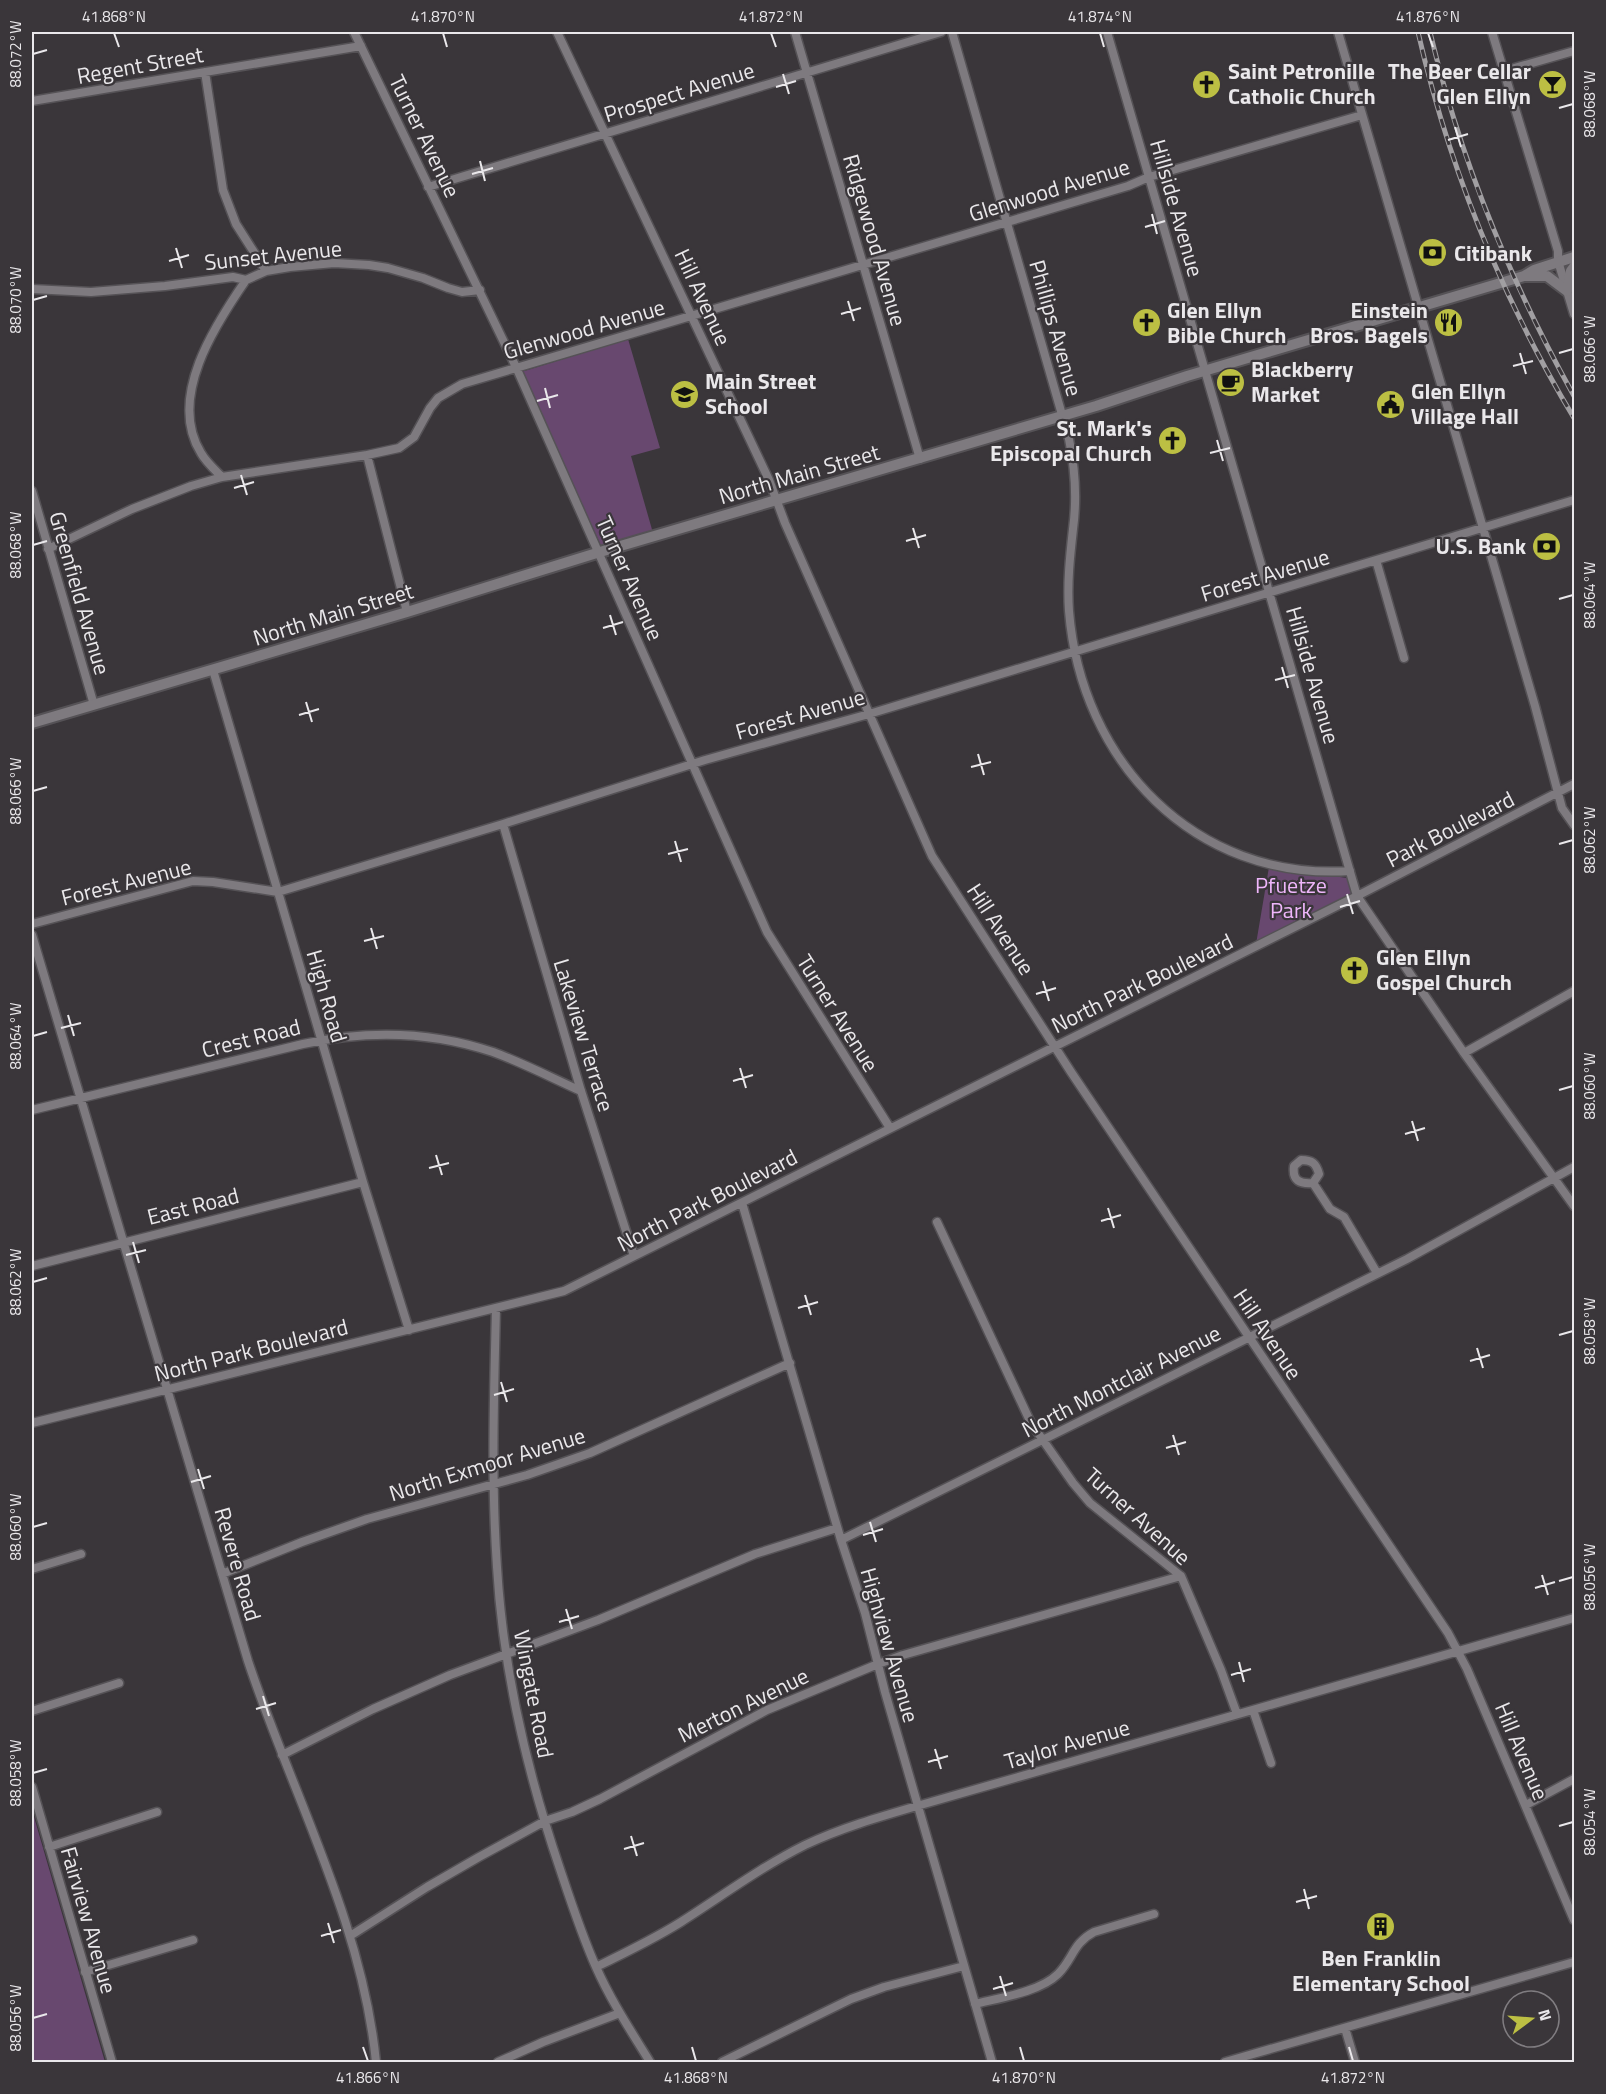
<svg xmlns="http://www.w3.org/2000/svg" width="1606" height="2094" font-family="'Titillium Web',sans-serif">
	<rect width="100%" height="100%" fill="#3a363a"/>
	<path fill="#68486f" d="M628,339l32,109 -29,8 22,77 -51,15 -81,-176z
		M1269,867l78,11 5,18 -96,48z
		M32,1810l73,252h-73z"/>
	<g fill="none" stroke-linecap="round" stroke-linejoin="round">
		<defs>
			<path id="minor" d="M354,32l162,335 251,565 123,196
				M557,32l212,448 16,43 147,333 139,216 377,561 19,36 107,251
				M795,32l125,427
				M952,32l117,407c6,29 8,60 4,90 -3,27 -6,54 -4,82 12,150 125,270 281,260
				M1107,32l250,864 107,157 110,153
				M1338,32l197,674 27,102 12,17
				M1492,32l66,219v10l16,53
				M1504,71l70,-20
				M205,72l18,118 13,34 30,47
				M32,101l329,-55
				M428,187l513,-155
				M32,289l59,3 74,-6 68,-9 13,3 20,-9 24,-4 44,-4 35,2 19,3 35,10 25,10 14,4 18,-2
				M367,455l40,157
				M222,477c-8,-8 -16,-15 -21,-24 -34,-55 14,-128 45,-173
				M32,491l62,214
				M48,549l84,-40 59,-23 31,-9 145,-22 32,-7 15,-11 16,-29 8,-10 24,-14 666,-198 21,-9 213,-62
				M1376,560l28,98
				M213,670l150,512 46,148
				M503,824l78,267 53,165
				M32,924l161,-43 20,1 65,10 225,-68 202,-64 164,-46 705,-214
				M32,935l216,726c44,133 114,260 128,401
				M1464,1053l110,-62
				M32,1110l271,-66c64,-14 128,-13 190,8 30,11 59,26 88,39
				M1313,1183c-13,1 -21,-2 -19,-17l7,-6c11,0 15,3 18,14l-6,9 17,26 14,8 33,56
				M742,1203l99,337 24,73 20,79 107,370
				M937,1222l94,201 42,60 17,20 91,73 40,94 16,44
				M32,1266l331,-84
				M496,1308c-2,87 -5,173 1,259 6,103 30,205 63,302 11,33 22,67 36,98 15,34 35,64 54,95
				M32,1423l532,-132 793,-395 217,-112
				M841,1540l566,-281 167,-92
				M32,1569l49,-15
				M222,1574l80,-32 65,-23 160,-44 63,-22 200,-90
				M1253,1710l18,53
				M32,1711l87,-28
				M282,1755l91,-46 77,-34 148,-55 157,-66 82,-26
				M32,1787l80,275
				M1526,1805l48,-26
				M49,1847l108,-35
				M350,1936l77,-49 52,-30 66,-36 27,-9 28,-13 167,-89 111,-46 25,-9 278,-79
				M596,1967c29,-14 58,-28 85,-45 41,-26 80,-55 124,-77 36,-17 74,-28 112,-39l657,-188
				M85,1972l108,-32
				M975,2004c24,-6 65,-12 83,-30 15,-15 15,-31 36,-42l60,-18
				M1345,2028l10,34
				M498,2062l45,-20 77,-29
				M722,2062l129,-63 33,-12 80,-21
				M1225,2062l349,-100"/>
			<path id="tertiary" d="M1525,276h22l20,15 4,-20 3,-4
				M32,723l375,-111 193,-60 496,-146 91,-30 337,-100 10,-6 40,-13"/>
		</defs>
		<use href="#minor" stroke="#555256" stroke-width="11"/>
		<use href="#tertiary" stroke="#555256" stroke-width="14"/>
		<use href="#minor" stroke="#7e7a7f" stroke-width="8"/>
		<use href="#tertiary" stroke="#7e7a7f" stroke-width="10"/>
		<defs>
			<path id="rail" d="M1418,32c31,136 84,266 156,386
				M1430,32c31,130 79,247 144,364"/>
		</defs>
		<use href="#rail" stroke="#a19fa2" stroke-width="5"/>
		<use href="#rail" stroke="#3a363a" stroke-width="3" stroke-dasharray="9" stroke-linecap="butt"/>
	</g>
	<path fill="none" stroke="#eae8eb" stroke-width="2" d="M114,33l5,14M443,33l4,14M771,33l5,14M1100,33l4,14M1428,33l5,14M33,54l14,-4M783,74l6,20M776,87l20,-6M1559,108l14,-4M1455,127l6,20M1448,140l20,-6M480,161l5,20M472,174l21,-6M1152,214l5,20M1145,227l20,-6M176,248l6,20M169,261l20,-6M33,300l14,-4M848,301l6,20M841,314l20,-6M1520,353l6,21M1559,353l14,-4M1513,366l20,-5M545,388l5,20M537,401l21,-6M1217,440l6,21M1210,453l20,-5M241,475l6,20M234,488l20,-6M913,528l6,20M906,541l20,-6M33,545l14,-4M1559,599l14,-4M610,615l6,20M603,628l20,-6M1282,667l6,21M1275,680l20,-5M306,702l6,20M299,715l20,-6M978,754l6,21M971,767l20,-5M33,791l14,-4M675,841l6,21M1559,844l14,-4M668,854l20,-5M1347,894l6,20M1340,907l20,-6M371,928l6,21M364,941l20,-5M1043,981l6,20M1036,994l20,-6M68,1015l6,21M61,1028l20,-5M33,1036l14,-4M740,1068l6,20M733,1081l20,-6M1559,1090l14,-4M1412,1121l6,20M1405,1134l20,-6M436,1155l6,20M429,1168l20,-5M1108,1208l6,20M1101,1221l20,-6M133,1242l6,21M126,1255l20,-5M33,1282l14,-4M805,1295l6,20M798,1308l20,-6M1559,1335l14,-4M1477,1348l6,20M1470,1361l20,-6M501,1382l6,20M494,1395l20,-6M1173,1435l6,20M1166,1448l20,-6M198,1469l6,20M191,1482l20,-6M870,1522l6,20M33,1527l14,-4M863,1535l20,-6M1542,1575l6,20M1559,1581l14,-4M1535,1588l20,-6M566,1609l6,20M559,1622l20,-6M1239,1662l5,20M1231,1675l20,-6M263,1696l6,20M256,1709l20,-6M935,1749l6,20M928,1762l20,-6M33,1773l14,-4M1559,1826l14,-4M631,1836l6,20M624,1849l20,-6M1304,1889l5,20M1296,1902l21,-6M328,1923l6,20M321,1936l20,-6M1000,1976l6,20M993,1989l20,-6M33,2018l14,-4M363,2047l5,14M692,2047l4,14M1020,2047l4,14M1349,2047l4,14"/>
	<defs>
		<symbol id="church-disc" viewBox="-11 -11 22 22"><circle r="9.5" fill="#bcbf43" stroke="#3a363a"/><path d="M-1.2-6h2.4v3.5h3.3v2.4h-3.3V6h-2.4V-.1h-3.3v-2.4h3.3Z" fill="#111"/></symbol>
		<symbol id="bar-disc" viewBox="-11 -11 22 22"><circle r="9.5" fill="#bcbf43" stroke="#3a363a"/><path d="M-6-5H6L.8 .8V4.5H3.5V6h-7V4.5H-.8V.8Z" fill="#111"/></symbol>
		<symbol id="bank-disc" viewBox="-11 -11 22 22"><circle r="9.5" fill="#bcbf43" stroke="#3a363a"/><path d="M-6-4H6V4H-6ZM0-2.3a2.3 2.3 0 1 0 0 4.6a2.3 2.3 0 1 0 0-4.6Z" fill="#111"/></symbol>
		<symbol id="restaurant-disc" viewBox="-11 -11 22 22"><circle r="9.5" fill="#bcbf43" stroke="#3a363a"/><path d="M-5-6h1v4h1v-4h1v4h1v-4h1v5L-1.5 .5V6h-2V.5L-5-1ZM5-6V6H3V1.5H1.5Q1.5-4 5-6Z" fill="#111"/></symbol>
		<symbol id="cafe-disc" viewBox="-11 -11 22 22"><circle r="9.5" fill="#bcbf43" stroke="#3a363a"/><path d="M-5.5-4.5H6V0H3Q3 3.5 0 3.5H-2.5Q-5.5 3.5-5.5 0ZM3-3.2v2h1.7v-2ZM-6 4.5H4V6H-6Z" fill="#111"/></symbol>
		<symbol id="school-disc" viewBox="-11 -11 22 22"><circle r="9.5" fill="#bcbf43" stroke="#3a363a"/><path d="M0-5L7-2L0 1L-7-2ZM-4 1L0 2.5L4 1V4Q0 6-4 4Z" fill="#111"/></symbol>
		<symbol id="civic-disc" viewBox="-11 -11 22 22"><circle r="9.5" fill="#bcbf43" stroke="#3a363a"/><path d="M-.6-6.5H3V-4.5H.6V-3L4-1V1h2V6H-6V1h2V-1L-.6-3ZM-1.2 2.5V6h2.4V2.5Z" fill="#111"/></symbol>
		<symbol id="building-disc" viewBox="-11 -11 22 22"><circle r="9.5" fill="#bcbf43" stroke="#3a363a"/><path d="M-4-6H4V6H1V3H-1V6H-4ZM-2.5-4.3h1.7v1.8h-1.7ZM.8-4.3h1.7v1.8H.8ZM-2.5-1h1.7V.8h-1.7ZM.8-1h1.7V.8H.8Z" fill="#111"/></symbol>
	</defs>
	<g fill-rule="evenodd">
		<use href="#church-disc" x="1190" y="68" width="33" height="33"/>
		<use href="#bar-disc" x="1536" y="68" width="33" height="33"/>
		<use href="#bank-disc" x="1416" y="236" width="33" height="33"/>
		<use href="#church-disc" x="1130" y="306" width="33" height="33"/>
		<use href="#restaurant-disc" x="1432" y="306" width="33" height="33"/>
		<use href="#cafe-disc" x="1214" y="366" width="33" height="33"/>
		<use href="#school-disc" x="668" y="378" width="33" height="33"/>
		<use href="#civic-disc" x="1374" y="388" width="33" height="33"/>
		<use href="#church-disc" x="1156" y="424" width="33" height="33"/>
		<use href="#bank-disc" x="1530" y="530" width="33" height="33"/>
		<use href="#church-disc" x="1338" y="954" width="33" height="33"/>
		<use href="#building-disc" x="1364" y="1910" width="33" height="33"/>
	</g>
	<g text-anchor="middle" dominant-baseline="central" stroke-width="4.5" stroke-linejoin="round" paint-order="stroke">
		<g font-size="22" fill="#eae8eb" stroke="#3a363a">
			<text transform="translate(140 65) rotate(-10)">Regent Street</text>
			<text transform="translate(679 92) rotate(-17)">Prospect Avenue</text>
			<text transform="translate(425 136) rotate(64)">Turner Avenue</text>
			<text transform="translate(1049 190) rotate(-17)">Glenwood Avenue</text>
			<text transform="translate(1177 208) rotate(74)">Hillside Avenue</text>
			<text transform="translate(875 240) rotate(74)">Ridgewood Avenue</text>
			<text transform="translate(273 255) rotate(-6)">Sunset Avenue</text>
			<text transform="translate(703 297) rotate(65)">Hill Avenue</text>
			<text transform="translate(1056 328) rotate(74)">Phillips Avenue</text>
			<text transform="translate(584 329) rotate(-16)">Glenwood Avenue</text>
			<text transform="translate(799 474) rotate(-16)">North Main Street</text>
			<text transform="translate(1265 575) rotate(-17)">Forest Avenue</text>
			<text transform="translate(630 578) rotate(66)">Turner Avenue</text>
			<text transform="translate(80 593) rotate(74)">Greenfield Avenue</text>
			<text transform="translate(333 614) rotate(-17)">North Main Street</text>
			<text transform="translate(1313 675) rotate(74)">Hillside Avenue</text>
			<text transform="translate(800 714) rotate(-16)">Forest Avenue</text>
			<text transform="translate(1450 829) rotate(-27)">Park Boulevard</text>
			<text transform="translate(126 882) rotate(-14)">Forest Avenue</text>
			<text transform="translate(1001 929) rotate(57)">Hill Avenue</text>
			<text transform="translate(1142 983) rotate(-26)">North Park Boulevard</text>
			<text transform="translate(327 996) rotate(74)">High Road</text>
			<text transform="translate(838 1013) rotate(58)">Turner Avenue</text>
			<text transform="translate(584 1035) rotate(73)">Lakeview Terrace</text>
			<text transform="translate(251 1038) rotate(-14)">Crest Road</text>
			<text transform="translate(707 1200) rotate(-27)">North Park Boulevard</text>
			<text transform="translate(193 1206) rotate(-14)">East Road</text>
			<text transform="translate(1268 1334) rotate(56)">Hill Avenue</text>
			<text transform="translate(251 1350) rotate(-14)">North Park Boulevard</text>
			<text transform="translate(1121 1381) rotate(-27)">North Montclair Avenue</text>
			<text transform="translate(487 1464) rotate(-17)">North Exmoor Avenue</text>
			<text transform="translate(1138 1516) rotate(42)">Turner Avenue</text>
			<text transform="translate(238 1564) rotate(74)">Revere Road</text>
			<text transform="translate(890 1645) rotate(74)">Highview Avenue</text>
			<text transform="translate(534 1694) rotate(79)">Wingate Road</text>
			<text transform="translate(743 1705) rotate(-26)">Merton Avenue</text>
			<text transform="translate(1067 1744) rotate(-16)">Taylor Avenue</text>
			<text transform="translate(1522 1751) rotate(67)">Hill Avenue</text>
			<text transform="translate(89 1920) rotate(74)">Fairview Avenue</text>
		</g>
		<g font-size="22" font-weight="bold" fill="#eae8eb" stroke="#3a363a" text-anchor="start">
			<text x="1228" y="71">Saint Petronille<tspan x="1228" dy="25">Catholic Church</tspan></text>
			<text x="1531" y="71" text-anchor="end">The Beer Cellar<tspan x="1531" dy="25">Glen Ellyn</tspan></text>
			<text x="1454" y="253">Citibank</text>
			<text x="1167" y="310">Glen Ellyn<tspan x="1167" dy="25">Bible Church</tspan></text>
			<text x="1428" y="310" text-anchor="end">Einstein<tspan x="1428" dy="25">Bros. Bagels</tspan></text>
			<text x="1251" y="369">Blackberry<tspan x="1251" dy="25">Market</tspan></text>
			<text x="705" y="381">Main Street<tspan x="705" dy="25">School</tspan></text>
			<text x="1411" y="391">Glen Ellyn<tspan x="1411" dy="25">Village Hall</tspan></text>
			<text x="1152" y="428" text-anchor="end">St. Mark's<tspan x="1152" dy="25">Episcopal Church</tspan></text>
			<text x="1526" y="546" text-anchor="end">U.S. Bank</text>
			<text x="1376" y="957">Glen Ellyn<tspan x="1376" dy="25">Gospel Church</tspan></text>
			<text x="1381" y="1958" text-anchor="middle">Ben Franklin<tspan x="1381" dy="25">Elementary School</tspan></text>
		</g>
		<g font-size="22" fill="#efb6fb" stroke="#3a363a">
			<text x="1291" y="885">Pfuetze<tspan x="1291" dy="25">Park</tspan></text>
		</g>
	</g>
	<rect width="1606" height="2094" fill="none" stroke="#3a363a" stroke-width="66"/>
	<g transform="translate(1531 2019) rotate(74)"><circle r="28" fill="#3a363a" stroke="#807d81" stroke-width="1.5"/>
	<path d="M0-4.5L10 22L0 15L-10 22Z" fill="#bcbf43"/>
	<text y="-9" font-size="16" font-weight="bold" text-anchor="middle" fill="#eae8eb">N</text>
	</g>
	<rect x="33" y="33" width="1540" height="2028" fill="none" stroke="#eae8eb" stroke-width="2"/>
	<g font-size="15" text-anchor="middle" fill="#eae8eb">
		<text x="114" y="22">41.868°N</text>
		<text x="443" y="22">41.870°N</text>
		<text x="771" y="22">41.872°N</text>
		<text x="1100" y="22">41.874°N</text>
		<text x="1428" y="22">41.876°N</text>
		<text transform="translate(16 54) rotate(-90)" y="5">88.072°W</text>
		<text transform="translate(1590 104) rotate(-90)" y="5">88.068°W</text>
		<text transform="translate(16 300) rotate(-90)" y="5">88.070°W</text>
		<text transform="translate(1590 349) rotate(-90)" y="5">88.066°W</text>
		<text transform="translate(16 545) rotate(-90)" y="5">88.068°W</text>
		<text transform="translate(1590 595) rotate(-90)" y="5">88.064°W</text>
		<text transform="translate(16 791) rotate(-90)" y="5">88.066°W</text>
		<text transform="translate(1590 840) rotate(-90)" y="5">88.062°W</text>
		<text transform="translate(16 1036) rotate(-90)" y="5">88.064°W</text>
		<text transform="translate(1590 1086) rotate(-90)" y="5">88.060°W</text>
		<text transform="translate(16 1282) rotate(-90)" y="5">88.062°W</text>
		<text transform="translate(1590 1331) rotate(-90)" y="5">88.058°W</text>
		<text transform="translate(16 1527) rotate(-90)" y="5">88.060°W</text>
		<text transform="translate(1590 1577) rotate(-90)" y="5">88.056°W</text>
		<text transform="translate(16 1773) rotate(-90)" y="5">88.058°W</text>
		<text transform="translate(1590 1822) rotate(-90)" y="5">88.054°W</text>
		<text transform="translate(16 2018) rotate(-90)" y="5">88.056°W</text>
		<text x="368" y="2083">41.866°N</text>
		<text x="696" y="2083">41.868°N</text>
		<text x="1024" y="2083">41.870°N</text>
		<text x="1353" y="2083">41.872°N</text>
	</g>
</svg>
